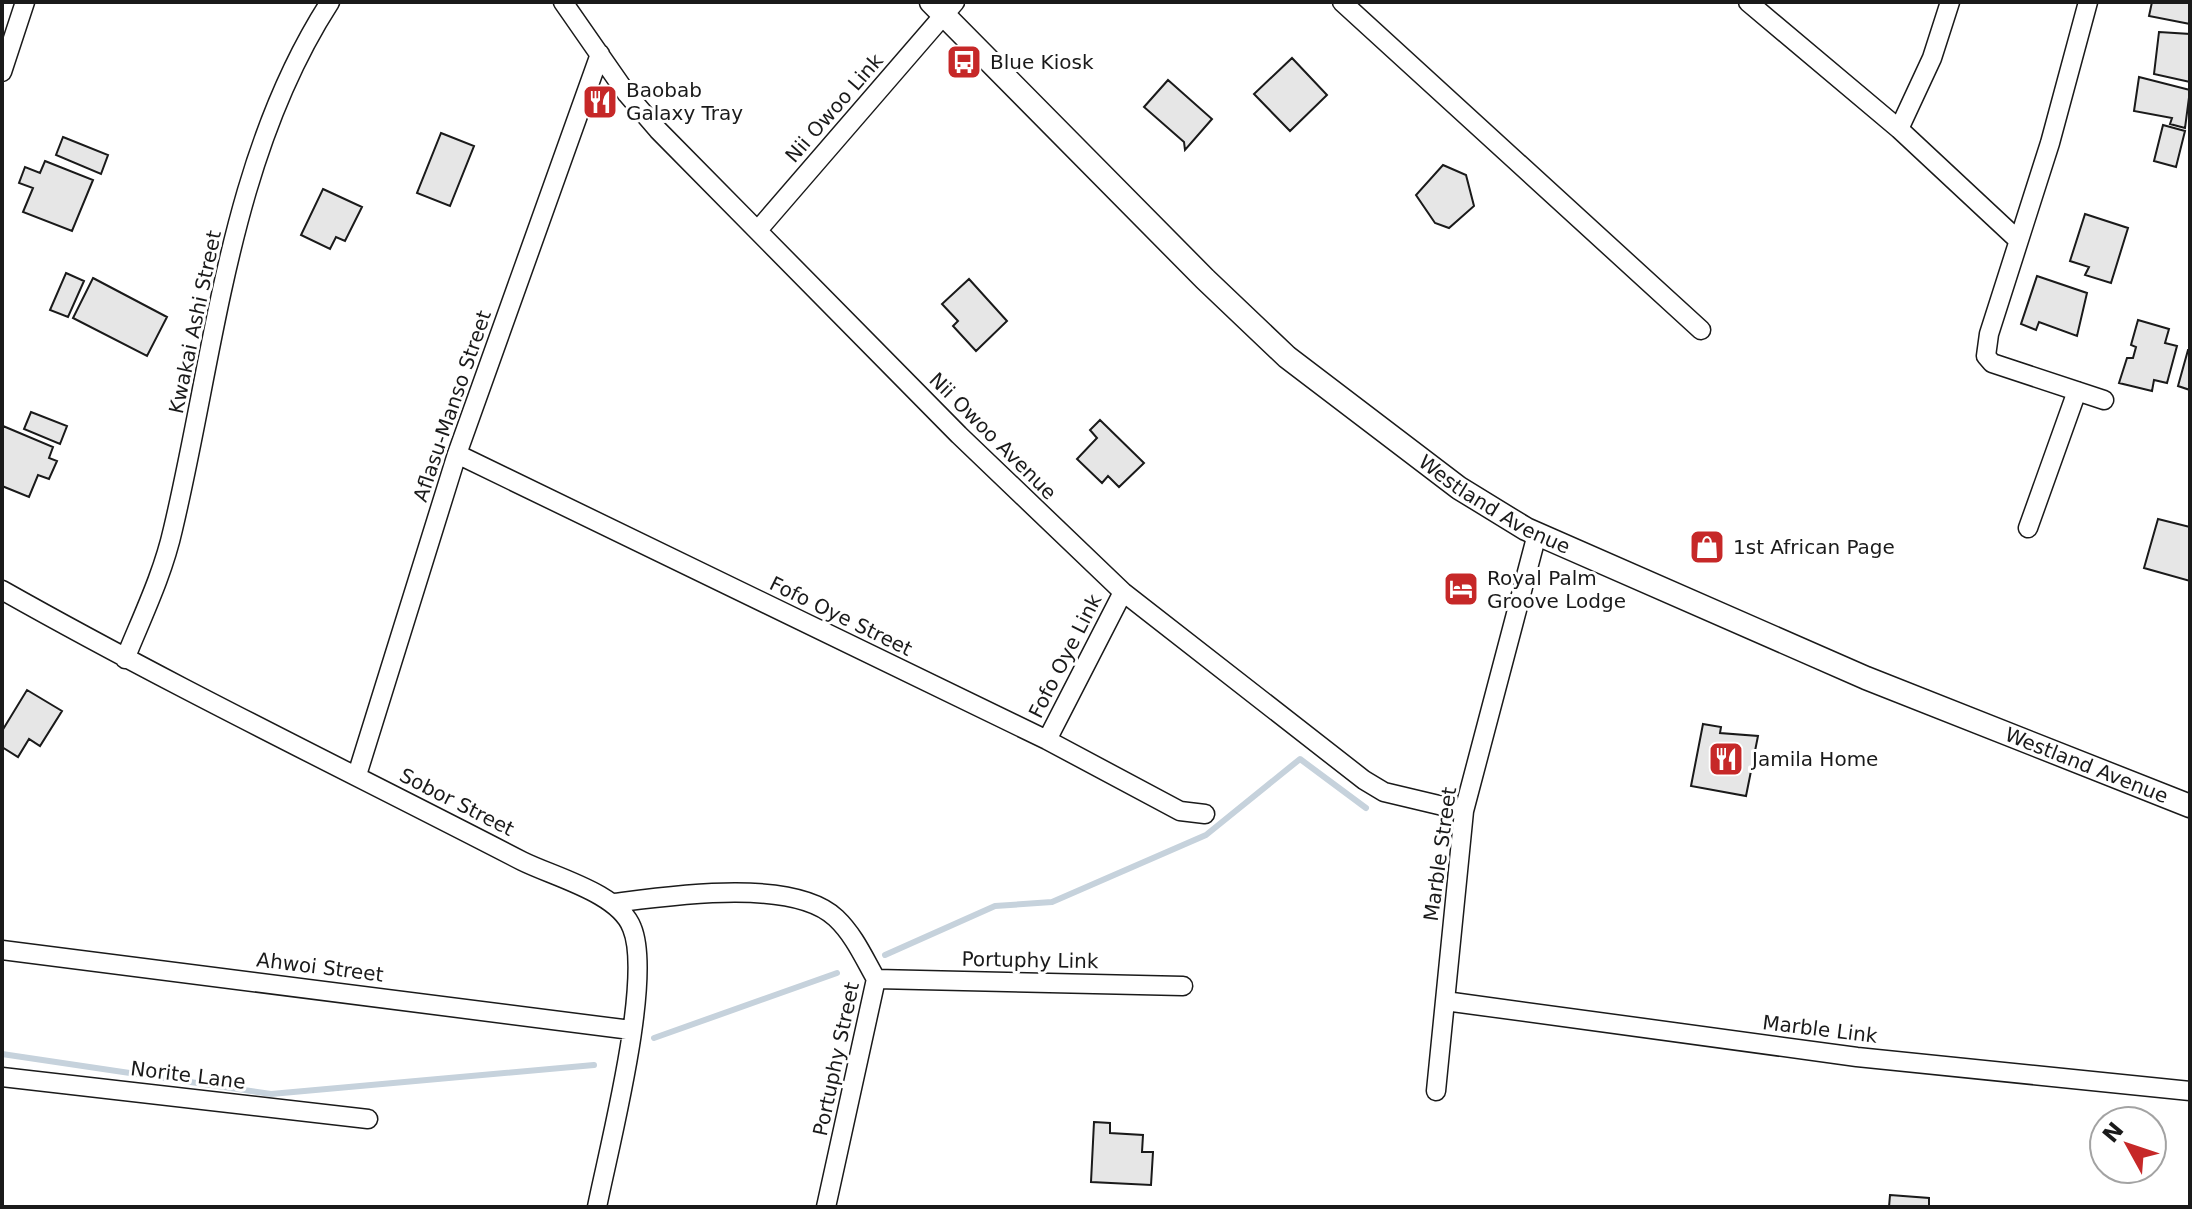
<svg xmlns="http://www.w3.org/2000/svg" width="2192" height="1209" font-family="'DejaVu Sans',sans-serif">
	<rect width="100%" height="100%" fill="#fff"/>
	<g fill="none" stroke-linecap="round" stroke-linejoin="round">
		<path stroke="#c6d2dc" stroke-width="6" d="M885,955l110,-49 57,-4 154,-67 94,-76 66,49
			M654,1038l183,-65
			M2,1054l269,40 323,-29"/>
	</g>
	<path fill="#e6e6e6" stroke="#1a1a1a" stroke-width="2" d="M2152,2h38v22l-41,-8z
		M2159,32l31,2v48l-36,-8z
		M1292,58l35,37 -37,36 -36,-37z
		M2139,77l51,13 -5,38 -15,-4 2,-6 -38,-7z
		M1168,80l44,39 -27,31 -1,-8 -40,-35z
		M2163,125l22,6 -9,36 -22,-6z
		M441,133l33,13 -24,60 -33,-13z
		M63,137l45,18 -7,19 -45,-19z
		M45,161l48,19 -21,51 -49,-19 10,-24 -14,-5 6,-16 15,6z
		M1443,165l23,10 8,31 -25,22 -14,-5 -19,-28z
		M323,189l39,18 -17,34 -9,-4 -6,12 -29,-14z
		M2085,214l43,14 -17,55 -26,-8 4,-8 -19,-6z
		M66,273l18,8 -16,36 -18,-7z
		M2037,276l50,17 -10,43 -38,-14 -3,8 -15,-6z
		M93,278l74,39 -20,39 -74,-38z
		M969,279l38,42 -31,30 -23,-25 5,-5 -16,-17z
		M2138,320l31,9 -4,14 12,3 -10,37 -13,-3 -2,11 -33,-8 8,-25h6l3,-11 -5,-2z
		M2188,350h2v40l-12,-4z
		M31,412l36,14 -7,18 -36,-15z
		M1100,420l44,43 -25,24 -11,-11 -6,7 -25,-24 20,-21 -7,-8z
		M3,426l50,21 -4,11 8,3 -8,18 -11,-4 -9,22 -27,-11z
		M2158,519l32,8v54l-46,-13z
		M27,690l35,21 -22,35 -11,-7 -11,18 -16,-10v-16z
		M1703,724l18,3 -1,6 38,3 -12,60 -55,-10z
		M1094,1122l16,1v10l33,2 -1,17h11l-2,33 -60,-3z
		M1890,1195l39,3v9h-40z"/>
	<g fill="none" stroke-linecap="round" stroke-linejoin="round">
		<defs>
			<path id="minor" d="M563,2l64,92 31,36 301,305 164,157 241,188 20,12 80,19
				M1342,2l359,328
				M1748,2l151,127 119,111
				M2088,2l-38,141 -61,191 -3,22 6,7 112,37
				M2,72l23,-70
				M1899,129l33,-71 18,-56
				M758,230l197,-228
				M457,454l590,286 133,71 25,3
				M2028,528l49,-137
				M2,590c170,96 346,181 520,271 32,16 97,32 110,67 21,51 -23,219 -35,279
				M125,659c17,-42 38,-85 48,-130 42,-177 56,-371 157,-527
				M1047,740l76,-148
				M357,775l100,-321 143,-400
				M614,903c54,-7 179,-26 222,15 18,17 28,40 40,61l-50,228
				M2,950l629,80
				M876,979l307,7
				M1445,1001l412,56 333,34
				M2,1077l366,42
				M1436,1091l28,-280 73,-277"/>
			<g id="tertiary">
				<path id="s1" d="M931,2l274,277 82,78 172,131 67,41 340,149 324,128"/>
			</g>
		</defs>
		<use href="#minor" stroke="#1a1a1a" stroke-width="21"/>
		<use href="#tertiary" stroke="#1a1a1a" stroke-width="25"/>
		<use href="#minor" stroke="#fff" stroke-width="18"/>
		<use href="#tertiary" stroke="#fff" stroke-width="22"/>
	</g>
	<defs>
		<symbol id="bus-square" viewBox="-11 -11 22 22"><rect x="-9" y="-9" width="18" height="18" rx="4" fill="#c62828" stroke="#fff"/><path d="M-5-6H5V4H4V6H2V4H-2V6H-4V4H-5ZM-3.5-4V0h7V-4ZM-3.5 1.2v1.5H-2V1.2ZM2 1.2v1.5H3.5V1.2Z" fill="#fff"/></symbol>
		<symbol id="restaurant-square" viewBox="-11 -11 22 22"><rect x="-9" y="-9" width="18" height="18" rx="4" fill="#c62828" stroke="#fff"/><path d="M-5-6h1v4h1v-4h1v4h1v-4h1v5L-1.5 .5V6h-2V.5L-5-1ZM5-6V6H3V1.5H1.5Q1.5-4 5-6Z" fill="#fff"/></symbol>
		<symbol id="shop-square" viewBox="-11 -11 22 22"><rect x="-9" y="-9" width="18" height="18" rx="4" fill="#c62828" stroke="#fff"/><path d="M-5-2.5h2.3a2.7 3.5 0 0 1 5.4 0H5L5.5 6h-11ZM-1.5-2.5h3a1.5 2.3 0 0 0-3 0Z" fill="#fff"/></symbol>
		<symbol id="hotel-square" viewBox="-11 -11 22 22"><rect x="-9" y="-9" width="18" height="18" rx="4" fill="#c62828" stroke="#fff"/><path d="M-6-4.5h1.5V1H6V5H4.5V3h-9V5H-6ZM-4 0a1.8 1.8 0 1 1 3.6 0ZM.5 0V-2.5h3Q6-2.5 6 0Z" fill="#fff"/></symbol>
	</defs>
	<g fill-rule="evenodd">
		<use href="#bus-square" x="944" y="42" width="40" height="40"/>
		<use href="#restaurant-square" x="580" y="82" width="40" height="40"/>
		<use href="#shop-square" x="1687" y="527" width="40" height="40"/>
		<use href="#hotel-square" x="1441" y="569" width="40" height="40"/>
		<use href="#restaurant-square" x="1706" y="739" width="40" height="40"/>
	</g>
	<g text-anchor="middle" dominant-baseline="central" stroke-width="6" stroke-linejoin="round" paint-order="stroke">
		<g font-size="20" fill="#1a1a1a" stroke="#fff" text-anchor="start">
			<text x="990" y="62">Blue Kiosk</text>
			<text x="626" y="90">Baobab<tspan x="626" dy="23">Galaxy Tray</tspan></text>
			<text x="1733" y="547">1st African Page</text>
			<text x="1487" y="578">Royal Palm<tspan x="1487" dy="23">Groove Lodge</tspan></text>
			<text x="1752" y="759">Jamila Home</text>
		</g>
		<g font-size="20" fill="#1a1a1a" stroke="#fff">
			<text transform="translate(834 108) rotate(-49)">Nii Owoo Link</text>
			<text transform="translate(195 322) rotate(-78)">Kwakai Ashi Street</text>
			<text transform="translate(452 406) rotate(-71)">Aflasu-Manso Street</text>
			<text transform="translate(993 436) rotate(45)">Nii Owoo Avenue</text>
			<text stroke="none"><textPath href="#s1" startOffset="758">Westland Avenue</textPath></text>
			<text transform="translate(841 616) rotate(26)">Fofo Oye Street</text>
			<text transform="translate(1065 656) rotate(-63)">Fofo Oye Link</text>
			<text stroke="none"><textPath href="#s1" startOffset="1406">Westland Avenue</textPath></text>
			<text transform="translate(457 802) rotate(27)">Sobor Street</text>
			<text transform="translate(1440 854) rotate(-82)">Marble Street</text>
			<text transform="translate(1030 960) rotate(1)">Portuphy Link</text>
			<text transform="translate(320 967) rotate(7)">Ahwoi Street</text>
			<text transform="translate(1820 1029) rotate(7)">Marble Link</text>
			<text transform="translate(836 1059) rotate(-78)">Portuphy Street</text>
			<text transform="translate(188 1075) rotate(7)">Norite Lane</text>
		</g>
	</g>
	<rect width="2192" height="1209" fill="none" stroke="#1a1a1a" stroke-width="8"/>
	<g transform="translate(2128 1145) rotate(310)"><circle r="38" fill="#ffffff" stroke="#a3a3a3" stroke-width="2"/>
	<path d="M0-6L14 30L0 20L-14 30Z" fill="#c62828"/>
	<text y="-12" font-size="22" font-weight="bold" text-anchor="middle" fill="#1a1a1a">N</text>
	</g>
</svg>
